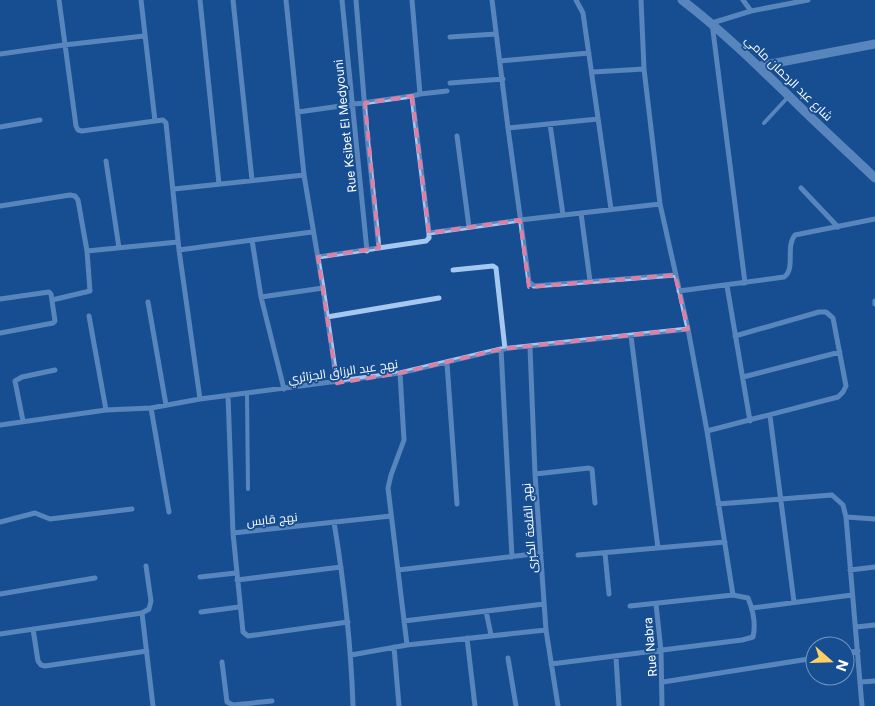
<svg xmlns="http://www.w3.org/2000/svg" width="875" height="706" font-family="Inter,Cairo,sans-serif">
	<rect width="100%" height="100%" fill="#174e92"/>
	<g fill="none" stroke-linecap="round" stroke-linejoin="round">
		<path stroke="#a5c8f0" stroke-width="4" d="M764,123l25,-27
			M247,393l1,96"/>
		<path stroke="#a5c8f0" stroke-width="5" d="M59,0l17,126 2,4 4,1 73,-10
			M141,0l14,121 8,-1 3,3 13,127 21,149
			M200,0l19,184
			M233,0l19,180
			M286,0l18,175 19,113 14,95
			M342,0l25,251
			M356,0l11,135 12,113
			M412,0l8,94 -8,2
			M492,0l16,128 21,154 5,4 141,-11
			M576,0l7,13 28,196
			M641,0l3,69 16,135 28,125 19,102 26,164
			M743,0l8,11
			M450,37l46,-3
			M0,54l64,-9 80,-9
			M500,61l89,-8
			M593,72l51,-3
			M450,83l53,-4
			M420,94l27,-3
			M298,112l114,-16 17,137
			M550,124l13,91
			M0,127l40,-7
			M508,128l90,-9
			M457,136l12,91
			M106,161l13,87
			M801,188l37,39
			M174,189l130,-14
			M0,206l70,-11 5,1 3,4 9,51 3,40 -38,9
			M581,213l9,68
			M252,240l9,57 23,92
			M179,250l133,-18
			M87,251l91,-9
			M318,257l108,-16 3,-3v-5l91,-13 140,-16
			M453,270l40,-4 3,2 9,81
			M745,283l-33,-260 39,-12 57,-11
			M727,286l23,135
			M679,291l105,-14c12,-8 1,-30 11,-42l80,-16
			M261,297l62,-9
			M0,299l49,-7 2,2 4,27 -2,2 -53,10
			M875,301v3
			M148,302l18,103
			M89,316l17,94
			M327,317l112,-19
			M631,336l27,212
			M530,347l5,127 11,156 12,76
			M501,349l11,208
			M447,363l10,141
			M400,373l4,67 -13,35 -3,13 19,157
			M743,377l97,-25
			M228,395l5,138 10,99 5,4 100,-14
			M151,408l18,104
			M770,416l24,186
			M23,421l-8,-40 7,-4 33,-7
			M0,425l106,-15 45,-2 49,-9 200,-26 101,-24 187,-20
			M707,431l131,-34 5,-5 3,-6 -13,-68 -7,-6h-7l-84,24
			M535,474l54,-6 3,1 3,34
			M718,504l114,-9 11,10 3,12 16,189
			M846,517l29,2
			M0,522l35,-9 15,6 82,-10
			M334,522c10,61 17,122 19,184
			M233,533l158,-17
			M605,553l4,41
			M578,555l147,-13
			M398,570l143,-17
			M850,570l25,-3
			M200,577l36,-4
			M237,580l104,-13
			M0,594l95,-16
			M656,604l5,47 1,55
			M752,608l100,-13
			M486,611l5,24
			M201,612l38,-5
			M142,613l11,93
			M404,621l140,-17
			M856,627l19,-2
			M33,629l5,32 3,4 4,1 102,-15
			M0,634l142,-21 7,-4 2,-8 -5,-35
			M467,638l8,68
			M394,647l5,59
			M845,653l13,-2
			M351,655l56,-10 139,-15
			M616,657l3,49
			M508,658l8,48
			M222,662l5,40 6,3 39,-4
			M551,664l191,-24 11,-3c3,-13 0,-27 -5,-39l-15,-3 -103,11
			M663,682l152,-24
			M861,682l14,-1"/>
		<path stroke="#a5c8f0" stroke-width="9" d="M682,0c39,30 73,63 108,97 28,28 57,54 85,81
			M760,66l115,-22"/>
	</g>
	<path d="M0 0H875V706H0ZM412,96l17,137 91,-13 9,67 146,-12 13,54 -187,20 -101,24 -63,10 -19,-126 61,-9 -14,-145z" fill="#174e92" fill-opacity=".55" fill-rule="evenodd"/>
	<path fill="none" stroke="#dd80a5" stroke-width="4" stroke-dasharray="10 6" stroke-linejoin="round" d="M412,96l17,137 91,-13 9,67 146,-12 13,54 -187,20 -101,24 -63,10 -19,-126 61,-9 -14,-145z"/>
	<g text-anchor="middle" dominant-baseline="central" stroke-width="4" stroke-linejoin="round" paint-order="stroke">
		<g font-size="12" fill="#fff" stroke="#174e92">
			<text transform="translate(789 78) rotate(44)">شارع عبد الرحمان مامي</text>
			<text transform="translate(345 126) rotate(-96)">Rue Ksibet El Medyouni</text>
			<text transform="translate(343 371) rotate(-8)">نهج عبد الرزاق الجزائري</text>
			<text transform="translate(272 519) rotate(-6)">نهج قابس</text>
			<text transform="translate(529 528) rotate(-94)">نهج القلعة الكبرى</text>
			<text transform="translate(650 647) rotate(-95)">Rue Nabra</text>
		</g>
	</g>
	<g transform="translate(830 661) rotate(110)"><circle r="24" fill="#174e92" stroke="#7495be"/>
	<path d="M0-4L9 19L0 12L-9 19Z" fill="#ffd164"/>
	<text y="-8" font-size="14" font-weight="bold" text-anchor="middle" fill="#ffffff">N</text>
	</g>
</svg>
